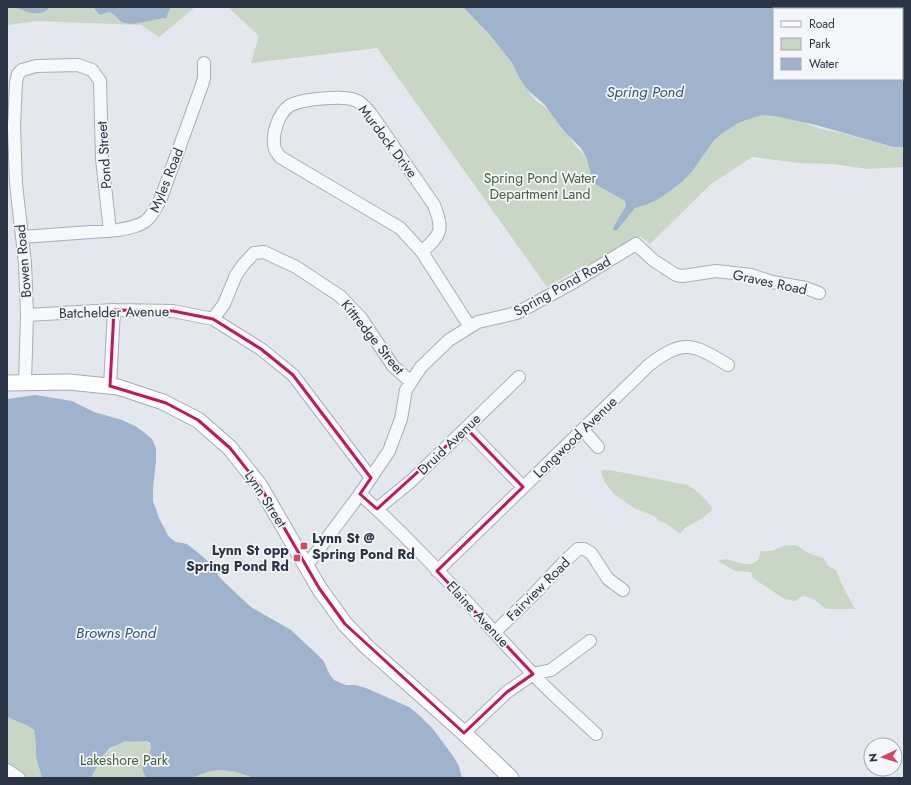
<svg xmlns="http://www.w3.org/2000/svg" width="911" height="785" font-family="Jost,sans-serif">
	<rect width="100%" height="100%" fill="#e4e7ec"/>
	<path fill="#c9d6c5" d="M7,7h188l-36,30 -18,-12 -104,-4 -30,4z
		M228,7h240l9,10 9,14 22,25 5,11 10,12 5,11 6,9 21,16 20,30 14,16 131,-37 48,-10 26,5 27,10 20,4 51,14h6l6,-3v23l-36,2 -35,-5 -34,-1 -47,-6 -41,27 -61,60 -10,-8 -15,15 -44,16 -34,20 -170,-239 -126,15 8,-27z
		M872,7h32v28l-2,-2v-24h-26z
		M603,470h6l79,15c6,3 24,18 24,25l-8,7 -19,11 -5,6 -13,-10 -9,-4 -4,-4 -20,-8 -21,-15 -7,-9 -4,-8 -1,-5z
		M795,545l3,1 10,7 15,5 5,8 8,4 7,17 12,22h-29l-13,-10 -8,-3 -4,1 -6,4 -11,-2 -31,-21 -2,-6 -16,-1 -17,-10 7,-2 20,5h7l6,-4 3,-9h11l11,-5z
		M7,717l19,8 8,5 2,14v13l6,21h-16l-19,-13z
		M126,741l6,1 14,-1c10,7 2,16 -4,23l2,11 2,3h-55c9,-17 15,-31 35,-37z
		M220,770l16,2 18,6h-62l15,-6z"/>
	<path fill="#9fb4cc" d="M15,7h36c-3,1 -5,4 -8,5 -9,4 -20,-2 -28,-5z
		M93,7h78l-5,11c-14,1 -32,9 -44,4 -5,-3 -6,-7 -12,-10 -12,2 -7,7 -17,-5z
		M463,7h398l3,2h-90v70h128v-44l2,2v110h-11l-77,-22 -41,-9 -13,-1 -22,7 -16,10 -10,8 -21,30 -11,12 -22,16 -12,6 -13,4 -18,22h-4l1,-4 12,-20 -1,-5 -30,-17 -3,-6 -5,-19 -6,-11 -17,-17 -20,-27 -14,-12 -7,-8 -13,-24 -21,-26z
		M35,395l37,6 22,11 28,8 13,6 10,7 7,6 4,9v13l-3,27v13l6,17 10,19 7,5 11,2 15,12 8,7 11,16 30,28 40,23 32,30 7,15 4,5 12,5h9l11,3 43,19 11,9 13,13 20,27 6,10 3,12h-208l-18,-6 -16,-2 -13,2 -15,6h-46c-9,-14 2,-17 5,-30l-1,-5 -4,-2 -14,1 -6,-1 -16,7 -8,9 -11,21h-49l-6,-21v-13l-2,-14 -8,-5 -19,-8v-318z"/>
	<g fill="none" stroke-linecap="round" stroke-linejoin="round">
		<defs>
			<path id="minor" d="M22,237l96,-7c27,-5 31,-7 43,-32l41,-113 2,-7v-15
				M422,252c19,-18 22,-21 12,-47l-63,-91c-4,-5 -9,-12 -16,-14 -12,-5 -55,-1 -66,6 -11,8 -18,30 -14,43 1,3 3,5 5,8l120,71 22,24 48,75
				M27,315l87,-5 59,1 40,8 48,30 32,26 78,103
				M213,319l11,-15 12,-29 7,-10 11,-12 10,-1 32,15 44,29 21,22 32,48 18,16
				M25,382l2,-67 -2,-52 -9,-79 -2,-57 2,-45 2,-8 4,-4 14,-4 42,-1 14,5 8,11 2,78 8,72
				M110,386l4,-76
				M466,428l57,59
				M583,430l15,17
				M360,494c62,55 116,119 172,179 20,22 43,41 64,61
				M377,509l34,-28 108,-104
				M307,565l53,-71 29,-43 12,-32 5,-29 5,-8 10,-15 28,-27 29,-18 39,-9 57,-31 62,-38 17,16 23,15 7,1 33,-5 35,4 21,7 34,6 13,5
				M437,571l212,-206c35,-27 44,-21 79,0
				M495,632l38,-37 30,-32 15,-14h6l7,4 17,26 15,11
				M464,733l43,-41 26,-18 18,-4 39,-29
				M7,770l12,8"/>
			<path id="major" d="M7,383l62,-1 49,5 45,15 35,18 32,28 30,38 59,102 26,36 22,23 97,86 47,45"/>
		</defs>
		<use href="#minor" stroke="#a9aeb7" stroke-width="14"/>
		<use href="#major" stroke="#a3abb8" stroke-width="17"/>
		<use href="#minor" stroke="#f7f8fa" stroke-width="12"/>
		<use href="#major" stroke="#fff" stroke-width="15"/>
	</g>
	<path fill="none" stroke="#c2185b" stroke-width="3" stroke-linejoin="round" d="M114,310l59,1 40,8 48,30 32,26 78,103 -11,16 17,15 89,-81 57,59 -86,84 96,103 -26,18 -43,41 -119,-109 -26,-36 -59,-102 -30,-38 -32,-28 -32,-17 -56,-17z"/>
	<g fill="#d1495b" stroke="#f4f6f9" stroke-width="1.5">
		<rect x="300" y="542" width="8" height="8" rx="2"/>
		<rect x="293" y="554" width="8" height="8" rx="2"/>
	</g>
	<g text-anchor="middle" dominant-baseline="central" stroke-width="3.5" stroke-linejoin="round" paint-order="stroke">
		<g font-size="14" fill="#2b3445" stroke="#f4f6f9">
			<text transform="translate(388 141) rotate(53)">Murdock Drive</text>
			<text transform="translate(104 155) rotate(-94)">Pond Street</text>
			<text transform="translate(166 180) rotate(-68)">Myles Road</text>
			<text transform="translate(23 261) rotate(-95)">Bowen Road</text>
			<text transform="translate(770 282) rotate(12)">Graves Road</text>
			<text transform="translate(562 286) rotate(-29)">Spring Pond Road</text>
			<text transform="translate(114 312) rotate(-1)">Batchelder Avenue</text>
			<text transform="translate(373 337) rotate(51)">Kittredge Street</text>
			<text transform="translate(575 437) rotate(-44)">Longwood Avenue</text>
			<text transform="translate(449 444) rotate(-44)">Druid Avenue</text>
			<text transform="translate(266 499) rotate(57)">Lynn Street</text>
			<text transform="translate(538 589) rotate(-45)">Fairview Road</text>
			<text transform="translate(478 614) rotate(47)">Elaine Avenue</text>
		</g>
		<g font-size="14" fill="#3f6138" stroke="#f4f6f9">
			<text x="540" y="178">Spring Pond Water<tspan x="540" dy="16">Department Land</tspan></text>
			<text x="124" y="760">Lakeshore Park</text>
		</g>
		<g font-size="14" font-weight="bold" fill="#2b3445" stroke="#f4f6f9" text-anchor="start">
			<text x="312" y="538">Lynn St @<tspan x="312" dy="16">Spring Pond Rd</tspan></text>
			<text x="289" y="550" text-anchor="end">Lynn St opp<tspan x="289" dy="16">Spring Pond Rd</tspan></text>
		</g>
		<g font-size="15" font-style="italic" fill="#34527a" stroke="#f4f6f9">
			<text x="645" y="92">Spring Pond</text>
			<text x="116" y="633">Browns Pond</text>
		</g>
	</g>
	<rect width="911" height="785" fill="none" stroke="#2b3445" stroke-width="16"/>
	<rect x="773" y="8" width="130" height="72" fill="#f4f6f9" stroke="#a4a8b1"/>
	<rect x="781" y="21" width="20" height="6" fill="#ffffff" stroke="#a4a8b1"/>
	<text x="809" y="28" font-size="12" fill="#2b3445">Road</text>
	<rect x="781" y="38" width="20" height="12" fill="#c9d6c5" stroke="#a4a8b1"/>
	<text x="809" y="48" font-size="12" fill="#2b3445">Park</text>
	<rect x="781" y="58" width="20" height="12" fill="#9fb4cc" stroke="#a4a8b1"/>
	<text x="809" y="68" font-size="12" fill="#2b3445">Water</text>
	<g transform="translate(883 757) rotate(266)"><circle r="19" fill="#f4f6f9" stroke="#a4a8b1"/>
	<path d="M0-3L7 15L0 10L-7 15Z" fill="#d1495b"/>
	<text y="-6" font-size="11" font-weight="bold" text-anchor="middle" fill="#2b3445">N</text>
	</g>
</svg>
